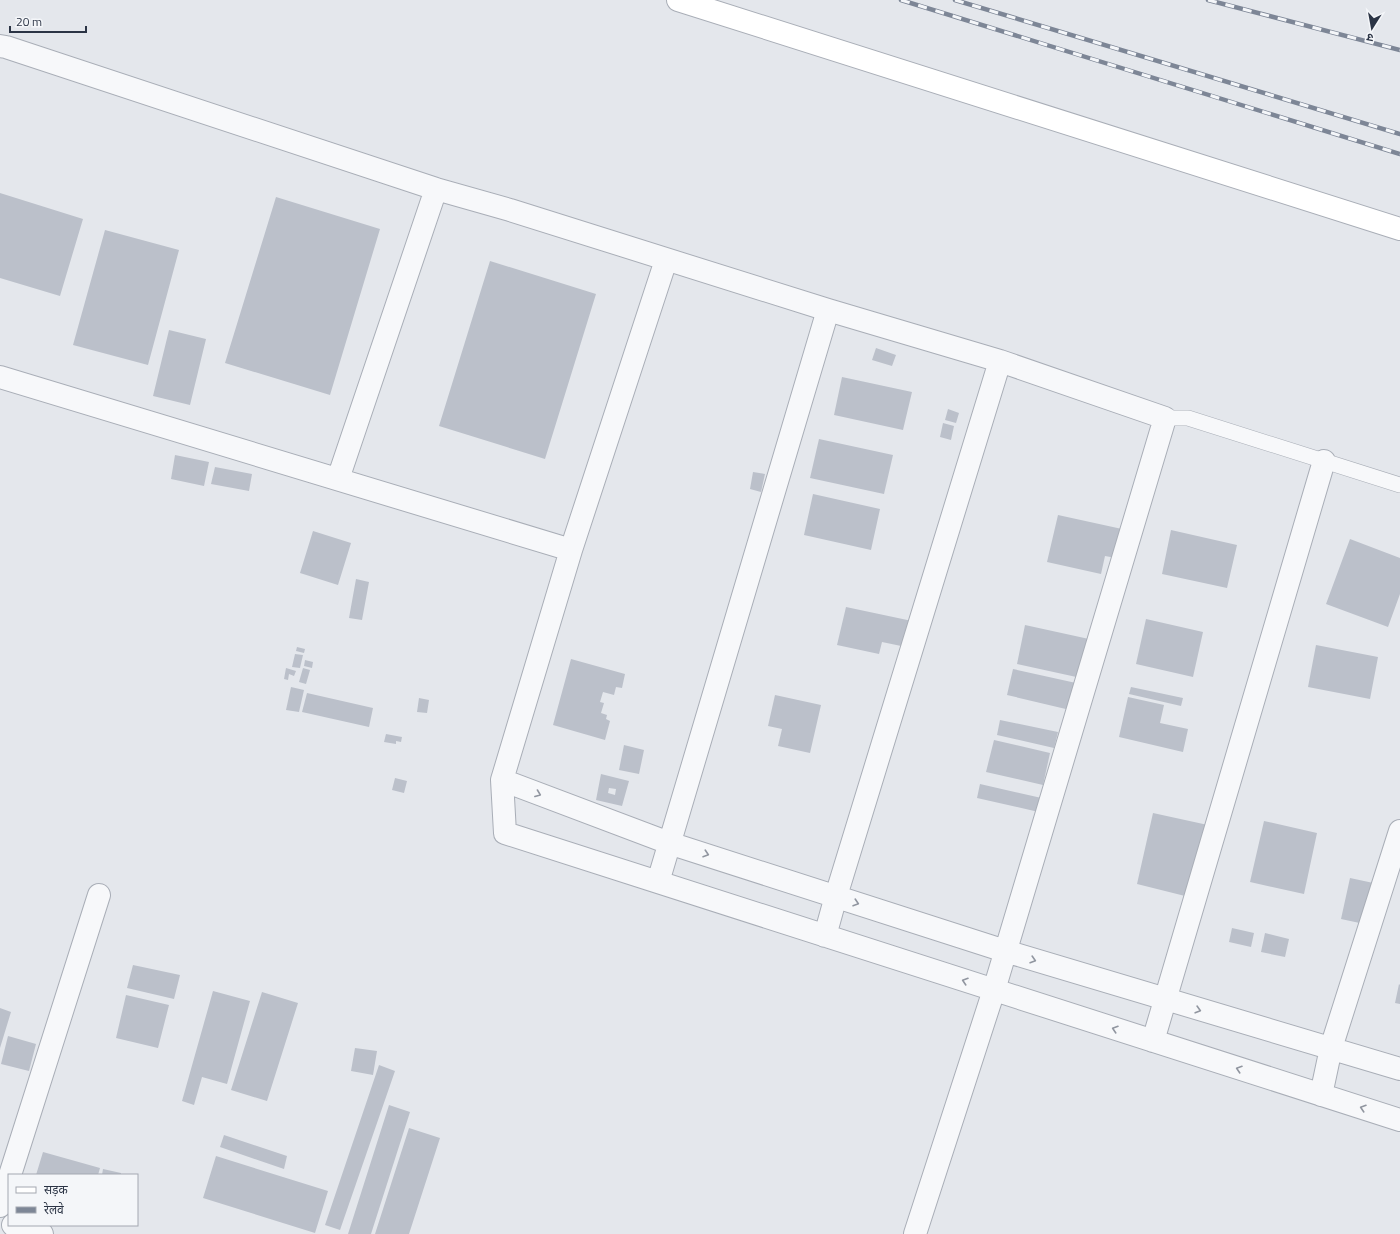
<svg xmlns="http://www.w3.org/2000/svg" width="1400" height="1234" font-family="'Titillium Web','Noto Sans Devanagari',sans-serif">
	<rect width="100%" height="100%" fill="#e4e7ec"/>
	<path fill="#bbc0ca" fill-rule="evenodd" d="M0,193l83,26 -23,77 -60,-18z
		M276,197l104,32 -50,166 -105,-32z
		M105,230l74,20 -31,115 -75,-20z
		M490,261l106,33 -51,165 -106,-33z
		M169,330l37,9 -16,66 -37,-9z
		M876,348l20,7 -4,11 -20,-6z
		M842,377l70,15 -9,38 -69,-15z
		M948,409l11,4 -3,10 -11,-3z
		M943,423l11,3 -3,14 -11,-3z
		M819,439l74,16 -9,39 -74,-16z
		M175,455l34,7 -5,24 -33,-7z
		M215,467l37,7 -3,17 -38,-7z
		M753,472l12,2 -4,18 -11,-3z
		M813,494l67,15 -9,41 -67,-15z
		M1058,515l64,14 -6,29 -11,-2 -4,18 -54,-12z
		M1171,530l66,15 -10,43 -65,-14z
		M313,531l38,12 -13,42 -38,-12z
		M1350,539l50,19v36l-12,33 -62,-23z
		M356,579l13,3 -7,38 -13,-2z
		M846,607l66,14 -6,26 -24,-5 -3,12 -42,-9z
		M1146,619l57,13 -10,45 -57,-13z
		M1025,625l64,14 -8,39 -64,-14z
		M1316,645l62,12 -8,42 -62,-12z
		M297,647l8,2 -1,4 -8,-2z
		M295,654l8,1 -3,13 -8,-1z
		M571,659l54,15 -3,14 -6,-1 -2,8 -11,-3 -3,10 4,1 -3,10 6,2 -1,4 4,2 -5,19 -52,-15z
		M305,660l8,2 -1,6 -8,-2z
		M286,668l10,3 -2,5 -5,-2 -1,6 -4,-1z
		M303,668l7,2 -4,14 -7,-2z
		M1013,669l63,14 -6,27 -63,-15z
		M291,687l13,3 -5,22 -13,-2z
		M1131,687l52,11 -2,8 -52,-12z
		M307,693l66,15 -4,19 -67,-15z
		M775,695l46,10 -11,48 -32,-7 4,-17 -14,-3z
		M1128,697l36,8 -4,18 28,6 -5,23 -64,-15z
		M419,698l10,2 -2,13 -10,-1z
		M1000,720l58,12 -4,16 -57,-13z
		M386,734l16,3 -1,5 -5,-1v3l-12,-2z
		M994,740l56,13 -7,32 -57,-13z
		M624,745l20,5 -5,24 -20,-4z
		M601,774l28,7 -7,25 -26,-6zM609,788l7,1 -1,6 -7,-2z
		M395,778l12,3 -3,12 -12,-3z
		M980,784l66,15 -3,14 -66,-15z
		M1153,813l64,14 -16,73 -64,-16z
		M1264,821l53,12 -13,61 -54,-12z
		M1350,878l28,6 -9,41 -28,-6z
		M1232,928l22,5 -3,14 -22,-5z
		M1265,933l24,6 -4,18 -24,-5z
		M133,965l47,10 -6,24 -47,-11z
		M1399,984l1,1v19l-5,-1z
		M213,991l37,10 -23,83 -25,-7 -8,28 -12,-4z
		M262,992l36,11 -31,98 -36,-11z
		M126,995l43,10 -11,43 -42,-10z
		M0,1008l11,4 -11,36z
		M8,1036l28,8 -7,27 -28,-7z
		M355,1048l22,3 -4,24 -22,-4z
		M379,1065l16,6 -55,159 -15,-5z
		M389,1105l21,7 -39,122h-23z
		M409,1128l31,10 -31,96h-34z
		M224,1135l63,21 -3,13 -64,-22z
		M43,1152l57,16 -2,7h-62z
		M216,1156l112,35 -13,42 -112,-35z
		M103,1169l18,4v2h-19z"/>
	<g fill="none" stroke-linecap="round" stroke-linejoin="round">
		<defs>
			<path id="lane" d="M1165,418h23l212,67"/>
			<path id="street" d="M0,46l6,1 430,142 74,21 318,100 172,51 165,57 -171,572 -79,244
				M666,260l-95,290 -69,230 3,53 895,287
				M0,377l571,173
				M338,479l98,-290
				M502,780l167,63 336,108 395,118
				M658,882l170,-572
				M825,936l11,-40 164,-535
				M1153,1041l171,-580
				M1321,1095l10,-47 69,-217
				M10,1175l89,-280
				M0,1206l9,-28
				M13,1225l29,9"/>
			<path id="secondary" d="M678,0l722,229"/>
		</defs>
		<use href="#lane" stroke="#a9aeb7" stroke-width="16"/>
		<use href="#street" stroke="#a9aeb7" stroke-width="24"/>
		<use href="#secondary" stroke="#a9aeb7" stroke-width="24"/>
		<use href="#lane" stroke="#f7f8fa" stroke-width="15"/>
		<use href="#street" stroke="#f7f8fa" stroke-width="22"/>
		<use href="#secondary" stroke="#fff" stroke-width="22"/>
		<defs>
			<path id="rail" d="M901,0l499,154
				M955,0l445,134
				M1208,0l192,50"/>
		</defs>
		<use href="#rail" stroke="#7d8696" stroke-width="4.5"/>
		<use href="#rail" stroke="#f4f6f9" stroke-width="3" stroke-dasharray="9" stroke-linecap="butt"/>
	</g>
	<defs><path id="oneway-chevron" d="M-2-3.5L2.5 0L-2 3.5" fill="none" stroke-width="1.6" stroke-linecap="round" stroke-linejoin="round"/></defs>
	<g stroke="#9196a0">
		<use href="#oneway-chevron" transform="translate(538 794) rotate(21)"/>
		<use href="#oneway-chevron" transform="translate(706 854) rotate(18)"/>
		<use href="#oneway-chevron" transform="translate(856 903) rotate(18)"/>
		<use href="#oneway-chevron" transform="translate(1033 960) rotate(17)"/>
		<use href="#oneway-chevron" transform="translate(965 981) rotate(-162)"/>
		<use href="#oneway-chevron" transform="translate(1198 1010) rotate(16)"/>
		<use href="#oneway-chevron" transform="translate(1115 1029) rotate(-162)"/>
		<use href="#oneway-chevron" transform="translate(1239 1069) rotate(-162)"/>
		<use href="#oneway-chevron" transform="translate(1363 1108) rotate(-162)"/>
	</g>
	<rect x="8" y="1174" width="130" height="52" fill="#f4f6f9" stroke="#a4a8b1"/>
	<rect x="16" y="1187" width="20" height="6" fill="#ffffff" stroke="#a4a8b1"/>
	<text x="44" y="1194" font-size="12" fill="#2b3445">सड़क</text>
	<rect x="16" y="1207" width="20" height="6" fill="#7d8696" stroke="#a4a8b1"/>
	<text x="44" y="1214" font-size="12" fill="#2b3445">रेलवे</text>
	<g transform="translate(1372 28) rotate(191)" stroke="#f4f6f9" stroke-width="3" paint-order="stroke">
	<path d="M0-3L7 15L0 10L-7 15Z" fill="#2b3445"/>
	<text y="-6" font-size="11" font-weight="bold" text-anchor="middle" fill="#2b3445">उ</text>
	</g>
	<path d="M10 26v6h76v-6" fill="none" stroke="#2b3445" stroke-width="2"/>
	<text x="16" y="26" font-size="12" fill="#2b3445" stroke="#f4f6f9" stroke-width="3" paint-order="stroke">20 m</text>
</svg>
